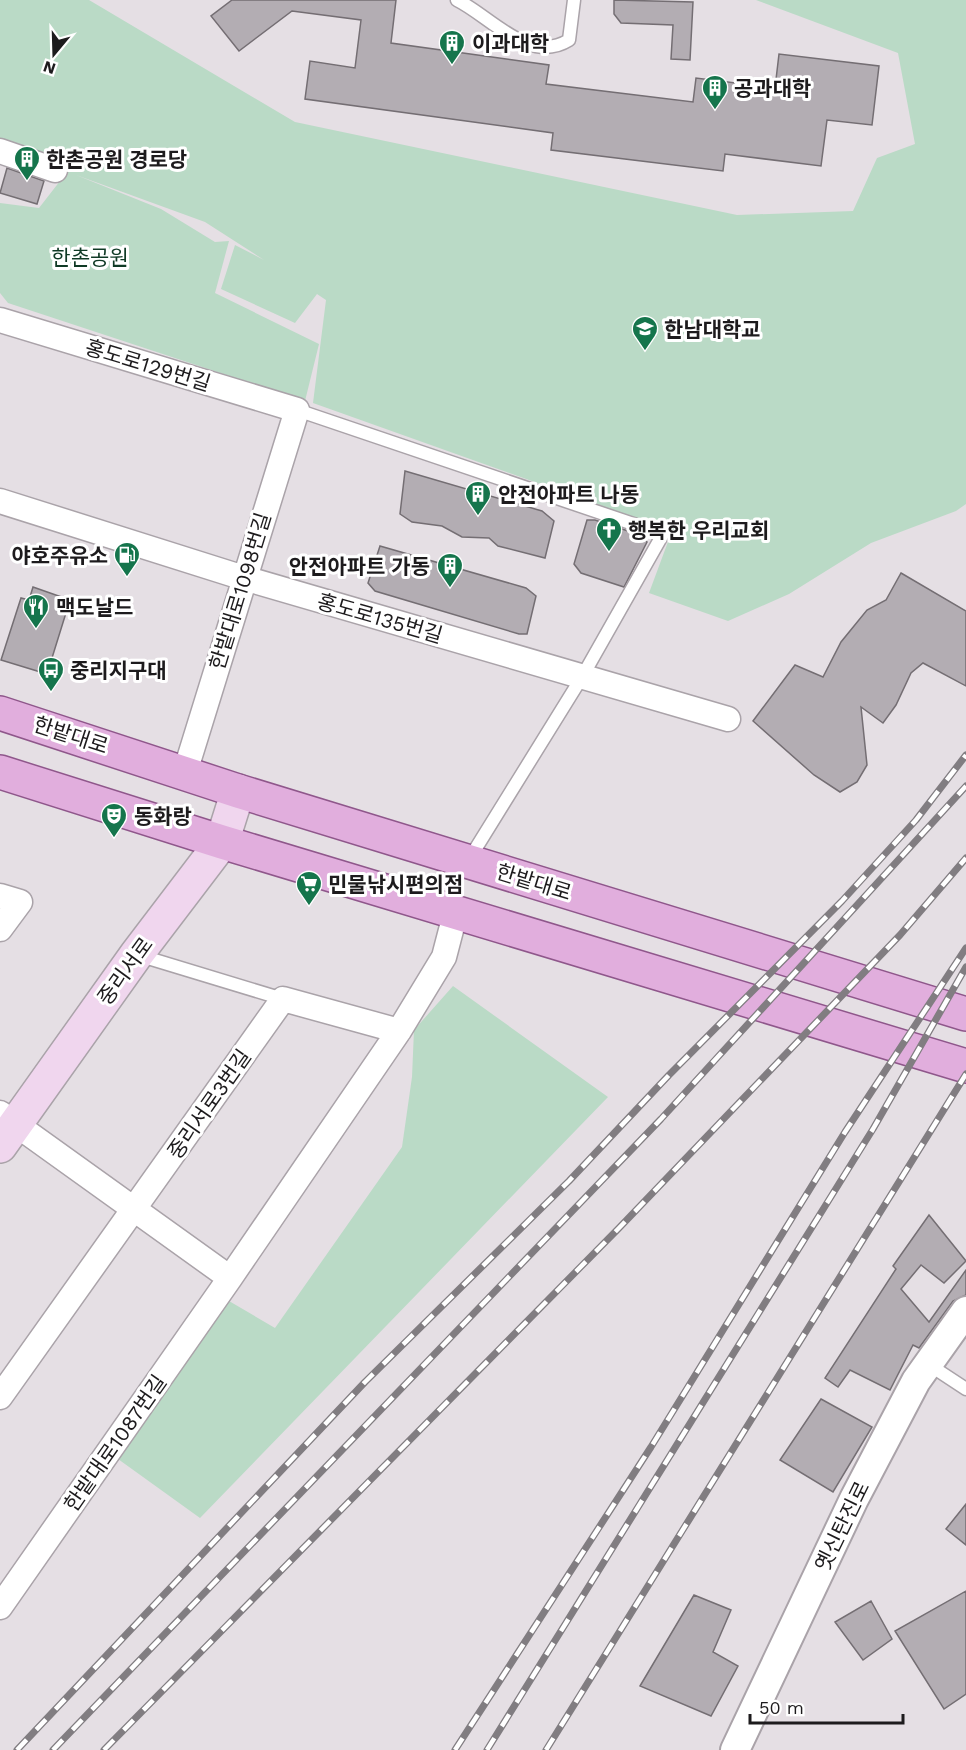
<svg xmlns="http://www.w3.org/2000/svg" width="966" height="1750" font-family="'Work Sans','Noto Sans KR',sans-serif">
	<rect width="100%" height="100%" fill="#e5dfe4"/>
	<path fill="#badac6" d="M0,0h89l206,122 442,93 116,-4 24,-53 38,-14 -17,-91 -142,-53h210v504l-10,7 -85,32 -82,51 -61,27 -79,-28 23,-62 -359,-128 13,-103 -9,-6 -22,29 -74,-34 14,-44 29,15 -59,-38 -129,-47 85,34 54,33 14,-1 -14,52 104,51 -14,57 -297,-98 -8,-10v-90l39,5 28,-36 -67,-25z
		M453,986l155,111 -408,421 -82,-59 111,-158 46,27 127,-181 10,-70 2,-47z"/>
	<path fill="#b3adb3" stroke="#746e73" stroke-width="1.5" d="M232,0h164l-5,43 158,22 -3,19 147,18 3,-24 79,10 4,-34 100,12 -7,59 -45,-5 -6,46 -96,-12 -2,17 -172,-21 2,-17 -248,-34 5,-38 45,7 6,-48 -69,-9 -53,40 -28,-35z
		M614,0l79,2 -3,58 -19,-1 2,-34 -52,-2 -7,-9z
		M7,168l37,13 -7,23 -37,-11z
		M405,471l137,40 12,10 -9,37 -47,-12 -9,-8 -27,-1 -20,-11 -30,-4 -12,-8z
		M587,520h8l48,16 4,6 -23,45 -43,-14 -7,-9z
		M380,546l146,42 10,8 -9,38h-8l-144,-43 -7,-8z
		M901,573l65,38v75l-43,-23 -12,10 -15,32 -13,18 -22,-16 6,58 -10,17 -17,10 -26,-17 -61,-54 42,-56 28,12 18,-35 26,-32 19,-10z
		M33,587l37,13 -23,74 -46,-14 20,-62 8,2z
		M929,1215l37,46 -22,22 -23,-18 -20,24 28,33 37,-52v25l-13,6 -34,47 -6,-3 -23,45 -40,-20 -12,17 -13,-9 71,-109 -3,-3z
		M821,1399l51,28 -39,65 -53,-32z
		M966,1504v41l-20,-16z
		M966,1591v103l-22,15 -49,-78z
		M694,1595l37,15 -18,42 25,14 -27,50 -71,-30z
		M871,1601l21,38 -29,21 -28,-38z"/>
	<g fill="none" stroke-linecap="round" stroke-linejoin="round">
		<defs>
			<path id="service" d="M457,0c33,16 72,65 112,40l5,-40
				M297,410l366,124 -81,143 -114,184
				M138,955l145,44
				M928,1364l38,25"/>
			<path id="minor" d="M0,151l55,19
				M0,320l297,90 -112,362
				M0,501l244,77 484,141
				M0,896l20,6 -20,27
				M0,1113l230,165
				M0,1397l283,-398 116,32
				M0,1607l230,-329 169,-247 45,-74 12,-46"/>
			<path id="tertiary" d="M735,1750l119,-251 62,-118 50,-70"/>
			<path id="secondary" d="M0,1146l136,-191 86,-113 16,-51"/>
			<path id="primary" d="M0,713l238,78 728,223
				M0,772l222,70 744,224"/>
		</defs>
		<use href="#service" stroke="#aaa3a9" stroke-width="15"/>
		<use href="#minor" stroke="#aaa3a9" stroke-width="27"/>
		<use href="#tertiary" stroke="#aaa3a9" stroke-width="32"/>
		<use href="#secondary" stroke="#aaa3a9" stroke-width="36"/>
		<use href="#primary" stroke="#8f578b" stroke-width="36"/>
		<use href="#service" stroke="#fff" stroke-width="12"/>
		<use href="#minor" stroke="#fff" stroke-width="24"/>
		<use href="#tertiary" stroke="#fff" stroke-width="28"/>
		<use href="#secondary" stroke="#f0d6ee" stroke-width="33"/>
		<use href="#primary" stroke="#e1aedd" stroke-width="33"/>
		<defs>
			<path id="rail" d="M17,1750l348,-368 204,-201 100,-106 173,-174 74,-81 50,-65
				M53,1750l608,-631 305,-333
				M104,1750l515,-522 281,-293 66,-77
				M455,1750l196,-303 194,-315 121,-184
				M487,1750l386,-621 93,-162
				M546,1750l420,-676"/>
		</defs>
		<use href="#rail" stroke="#817d81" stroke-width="7"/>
		<use href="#rail" stroke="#fff" stroke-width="4.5" stroke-dasharray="14" stroke-linecap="butt"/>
	</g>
	<defs>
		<symbol id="building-pin" viewBox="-11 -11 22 30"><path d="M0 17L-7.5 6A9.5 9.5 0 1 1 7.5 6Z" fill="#15754c" stroke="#fff"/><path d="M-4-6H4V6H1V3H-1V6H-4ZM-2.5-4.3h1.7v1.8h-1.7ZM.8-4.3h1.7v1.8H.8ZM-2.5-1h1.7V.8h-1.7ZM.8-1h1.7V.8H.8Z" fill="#fff"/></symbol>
		<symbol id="university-pin" viewBox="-11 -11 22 30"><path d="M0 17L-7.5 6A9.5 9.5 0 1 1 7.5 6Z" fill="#15754c" stroke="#fff"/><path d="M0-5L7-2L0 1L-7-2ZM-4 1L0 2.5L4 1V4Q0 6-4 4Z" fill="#fff"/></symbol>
		<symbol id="church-pin" viewBox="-11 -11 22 30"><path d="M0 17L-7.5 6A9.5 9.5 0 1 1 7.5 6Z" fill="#15754c" stroke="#fff"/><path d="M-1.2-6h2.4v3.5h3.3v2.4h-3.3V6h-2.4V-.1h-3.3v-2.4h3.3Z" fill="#fff"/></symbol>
		<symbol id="fuel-pin" viewBox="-11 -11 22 30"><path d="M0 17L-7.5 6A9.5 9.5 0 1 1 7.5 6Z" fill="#15754c" stroke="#fff"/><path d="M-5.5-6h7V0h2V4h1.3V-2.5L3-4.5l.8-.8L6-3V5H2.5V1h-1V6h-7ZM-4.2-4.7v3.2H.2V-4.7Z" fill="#fff"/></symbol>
		<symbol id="restaurant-pin" viewBox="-11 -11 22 30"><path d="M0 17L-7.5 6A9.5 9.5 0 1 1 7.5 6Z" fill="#15754c" stroke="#fff"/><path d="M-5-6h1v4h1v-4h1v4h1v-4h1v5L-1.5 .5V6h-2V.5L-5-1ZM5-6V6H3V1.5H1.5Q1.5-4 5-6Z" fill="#fff"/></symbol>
		<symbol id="bus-pin" viewBox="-11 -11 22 30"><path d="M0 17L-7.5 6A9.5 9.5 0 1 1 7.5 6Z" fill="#15754c" stroke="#fff"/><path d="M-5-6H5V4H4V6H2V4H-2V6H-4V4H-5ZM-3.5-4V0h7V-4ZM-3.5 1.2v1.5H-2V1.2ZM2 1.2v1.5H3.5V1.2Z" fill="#fff"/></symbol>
		<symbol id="theatre-pin" viewBox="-11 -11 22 30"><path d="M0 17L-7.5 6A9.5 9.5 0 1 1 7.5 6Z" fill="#15754c" stroke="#fff"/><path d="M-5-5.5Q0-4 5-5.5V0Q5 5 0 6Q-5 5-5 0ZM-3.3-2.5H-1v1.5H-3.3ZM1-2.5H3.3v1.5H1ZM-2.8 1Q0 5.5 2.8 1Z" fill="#fff"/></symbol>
		<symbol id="supermarket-pin" viewBox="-11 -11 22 30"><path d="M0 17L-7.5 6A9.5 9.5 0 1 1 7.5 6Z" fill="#15754c" stroke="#fff"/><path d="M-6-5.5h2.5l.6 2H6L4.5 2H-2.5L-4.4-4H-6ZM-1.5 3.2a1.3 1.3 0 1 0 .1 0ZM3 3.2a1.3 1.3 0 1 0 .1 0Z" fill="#fff"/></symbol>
	</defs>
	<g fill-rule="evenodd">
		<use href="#building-pin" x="437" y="28" width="30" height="40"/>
		<use href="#building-pin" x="700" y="73" width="30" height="40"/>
		<use href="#building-pin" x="12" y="144" width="30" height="40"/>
		<use href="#university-pin" x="630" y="314" width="30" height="40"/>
		<use href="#building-pin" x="463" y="479" width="30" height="40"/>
		<use href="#church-pin" x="594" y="515" width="30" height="40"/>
		<use href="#fuel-pin" x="112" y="540" width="30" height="40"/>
		<use href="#building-pin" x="435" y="551" width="30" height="40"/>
		<use href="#restaurant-pin" x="21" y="592" width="30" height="40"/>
		<use href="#bus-pin" x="36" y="655" width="30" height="40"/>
		<use href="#theatre-pin" x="99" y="801" width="30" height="40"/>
		<use href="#supermarket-pin" x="294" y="869" width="30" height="40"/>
	</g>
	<g text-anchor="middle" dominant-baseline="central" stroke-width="6" stroke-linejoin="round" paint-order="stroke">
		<g font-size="21" font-weight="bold" fill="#1d1b1d" stroke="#fff" text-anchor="start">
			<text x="472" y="43">이과대학</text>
			<text x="734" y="88">공과대학</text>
			<text x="46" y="159">한촌공원 경로당</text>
			<text x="664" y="329">한남대학교</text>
			<text x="498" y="494">안전아파트 나동</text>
			<text x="628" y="530">행복한 우리교회</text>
			<text x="108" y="555" text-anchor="end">야호주유소</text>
			<text x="430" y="566" text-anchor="end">안전아파트 가동</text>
			<text x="56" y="607">맥도날드</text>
			<text x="70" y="670">중리지구대</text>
			<text x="134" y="816">동화랑</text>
			<text x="328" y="884">민물낚시편의점</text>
		</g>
		<g font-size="21" fill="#0f3a25" stroke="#fff">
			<text x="90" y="257">한촌공원</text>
		</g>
		<g font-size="21" fill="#1d1b1d" stroke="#fff">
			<text transform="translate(148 365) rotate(17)">홍도로129번길</text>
			<text transform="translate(240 591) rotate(-73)">한밭대로1098번길</text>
			<text transform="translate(380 618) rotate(16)">홍도로135번길</text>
			<text transform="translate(71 735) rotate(18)">한밭대로</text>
			<text transform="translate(534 882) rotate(17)">한밭대로</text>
			<text transform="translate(125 971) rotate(-54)">중리서로</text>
			<text transform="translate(209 1104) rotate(-55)">중리서로3번길</text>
			<text transform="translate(115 1443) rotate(-55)">한밭대로1087번길</text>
			<text transform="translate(842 1526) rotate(-64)">옛신탄진로</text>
		</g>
	</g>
	<g transform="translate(54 54) rotate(199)" stroke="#ffffff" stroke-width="4.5" paint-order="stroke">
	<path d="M0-4.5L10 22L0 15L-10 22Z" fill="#1d1b1d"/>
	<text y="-9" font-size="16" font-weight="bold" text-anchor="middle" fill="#1d1b1d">N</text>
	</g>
	<path d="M750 1714v9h153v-9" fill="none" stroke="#1d1b1d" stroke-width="3"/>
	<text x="759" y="1714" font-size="18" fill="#1d1b1d" stroke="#ffffff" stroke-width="4.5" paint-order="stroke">50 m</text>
</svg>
